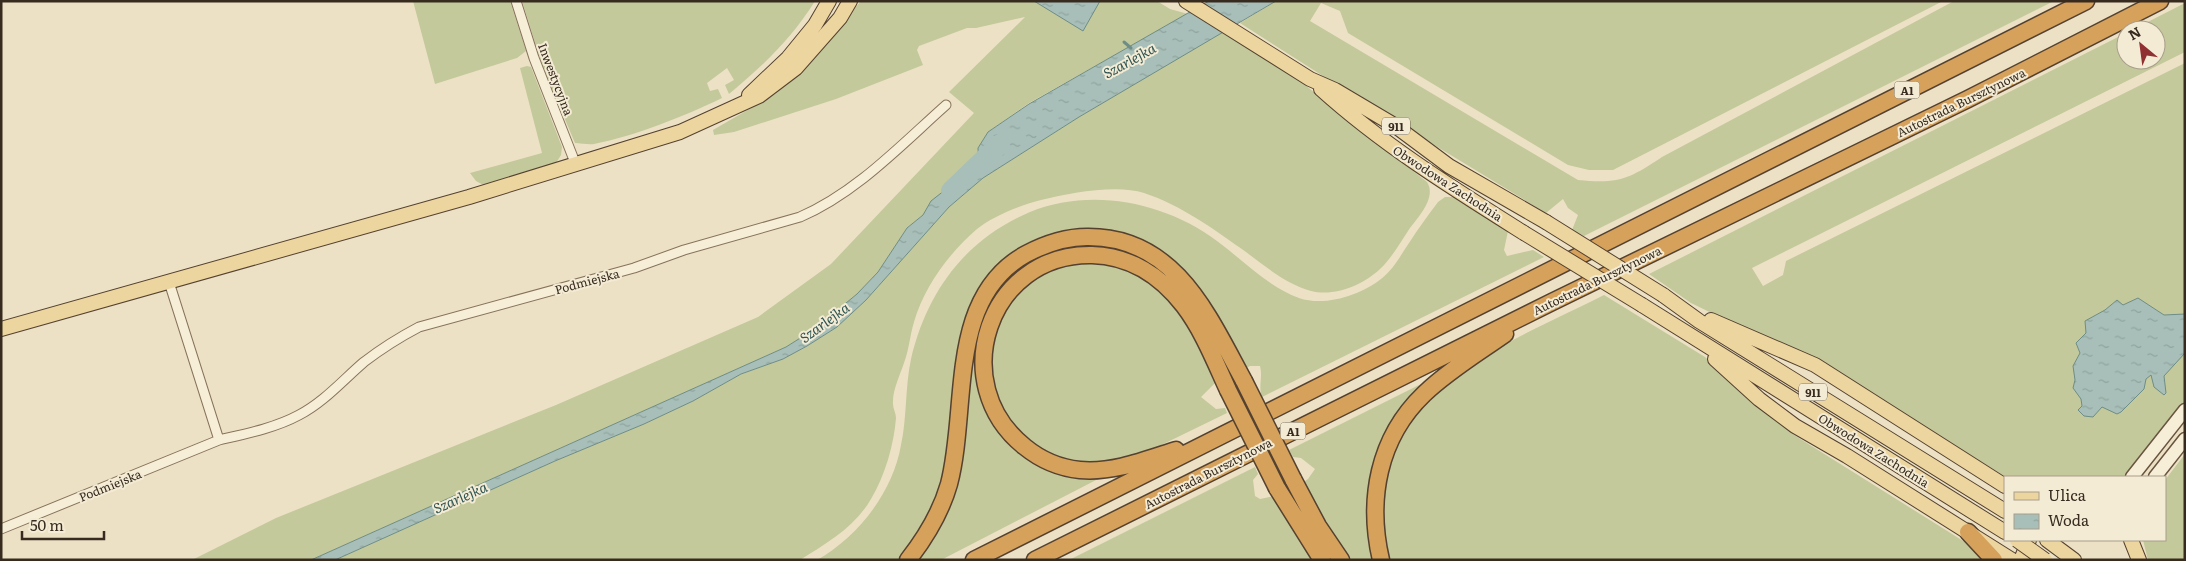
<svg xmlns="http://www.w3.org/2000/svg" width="2186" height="561" font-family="Literata,serif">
	<defs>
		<pattern id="water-ripples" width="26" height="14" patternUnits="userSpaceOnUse" patternTransform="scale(1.25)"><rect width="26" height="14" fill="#a7bfb8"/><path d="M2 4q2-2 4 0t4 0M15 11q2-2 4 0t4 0" fill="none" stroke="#90a49e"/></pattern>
	</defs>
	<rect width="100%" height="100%" fill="#ece1c5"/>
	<path fill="#c3c99a" d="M413,1h97l16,50 -9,7 -82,26z
		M522,1h293c-23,37 -52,65 -86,93l-4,-9 9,-5 -7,-12 -20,15 3,8 8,-2 4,9c-37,18 -87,38 -128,46 -6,1 -13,-1 -19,-1l-33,-78z
		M861,1h296l13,8 18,5 -159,89 -41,29 -10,16 1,20 -15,7 -20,16 -21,24 -16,13 -29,44 -21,22 -44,36 -27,17 -475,213h-119l84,-42 280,-113 202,-88 73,-53 143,-151 -25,-21 76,-75 -49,11h-9l-48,18 -2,4 6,15 -87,34 -102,33 -20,3 -1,-5 62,-36 19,-16z
		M1276,1h667l-330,169h-24l-21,-5 -220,-132 -8,-22 -19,-8 -11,18 268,159c41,4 51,-1 84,-23l292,-156h100l-470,235 -12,-6 6,-15 -10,-7 -5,-9 -17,14 -176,-107 -130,-83z
		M2185,3v49l-433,216 11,18 20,-11 3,-14 399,-198v339l-60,75h-119l-200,-123 -47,-18 -68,-33 -42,-29 477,-241v27h30v-30h-24z
		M1221,32l74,45 132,105c10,16 -9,35 -19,49 -8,12 -17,28 -28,38 -17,16 -45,28 -69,22 -25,-7 -45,-24 -65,-39 -31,-22 -65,-47 -102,-59 -27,-9 -75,0 -103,7 -18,4 -50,17 -64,29 -28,24 -53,58 -63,93 -4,13 -5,28 -10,41 -4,12 -12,28 -11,41 0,5 3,9 3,14 -2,26 -11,58 -25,81 -16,28 -44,44 -71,61h-465l220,-99 89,-37 49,-23 48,-27 42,-15 24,-13 30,-19 29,-27 83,-93 34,-29 96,-61z
		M527,66l4,1 31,80 -1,8 -5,8 -71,23 -9,-5 -6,-8 72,-20 -22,-85z
		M1445,197h9l54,34 -4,19 3,6 26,-6 11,7 -282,140c-4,-10 1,-20 -2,-31h-10l-6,3 -52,-88 -98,-50 -104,47c-9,41 -19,82 -29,123 -13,56 -22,116 -62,159h-82c41,-23 76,-68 84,-115 6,-28 4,-58 10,-86 16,-68 55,-120 119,-147 61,-25 135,-10 187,29 26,19 51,46 82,57 26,9 62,-3 82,-19 13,-10 19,-23 28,-36 9,-14 19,-28 29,-41z
		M1101,261c12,4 25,7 37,12 39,16 61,74 78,109l-15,15 15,12 9,-1 2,5 -78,38 -48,13 -37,-3 -21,-8 -23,-16 -21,-29 -11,-51 13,-43 28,-33 35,-17z
		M1604,295l101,62 56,52 33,26 182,114 9,11h-597c-6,-25 -6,-35 -4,-60 1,-10 0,-21 2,-30 27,-94 139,-135 218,-175z
		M972,359l3,1c2,58 31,97 87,113 12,4 26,8 38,5l-159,82h-27l11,-13z
		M1421,384l2,4 -34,42 -15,130h-25l-48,-76 7,-5 7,-10 -14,-11 -8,-1 -4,-7z
		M2185,454v106h-37l-5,-20h22v-60z
		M1255,467l3,7 -5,6 2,16 5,3 14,-3 22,38 19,26h-246z"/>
	<path fill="url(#water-ripples)" stroke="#6e8d86" d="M1034,1h66l-17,30z
		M1209,1h67l-197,116 -96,61 -34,29 -83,93 -29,27 -30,19 -24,13 -42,15 -48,27 -49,23 -89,37 -220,99h-24l475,-213 27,-17 44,-36 21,-22 29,-44 16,-13 8,-14 33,-26 15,-7 -1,-20 10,-16 41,-28z
		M2138,298l26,17 21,-1v39l-21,23 2,17 -2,2 -10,-8 -3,-12 -5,4 -2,10 -23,23 -4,2 -15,-7 -9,10 -9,-1 -6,-6 4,-4 -1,-7 -8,-11 2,-8 -2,-14 7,-13 -4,-10 10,-10 -1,-12 20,-11 12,-10 6,5z"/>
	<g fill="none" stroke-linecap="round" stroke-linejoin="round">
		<path stroke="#6e8d86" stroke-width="3" d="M1124,42l7,6"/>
		<path stroke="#a7bfb8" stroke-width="20" d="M951,191l49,-47"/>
		<defs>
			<path id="street" d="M516,1l18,57 42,107
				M169,282l50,158
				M1,529l218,-89c26,-6 56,-12 80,-25 25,-13 44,-35 65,-53 17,-13 36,-25 55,-35l215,-59 50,-18 116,-33c56,-24 101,-72 146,-112"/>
			<path id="secondary" d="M2132,477l53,-67
				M2155,477l30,-38"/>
			<path id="primary" d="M1186,1l124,78 25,11 59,35 55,41 97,56
				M1321,89c62,56 133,100 203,144
				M749,95l39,-37 27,-33 14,-24
				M1663,295l36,26 306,190
				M1642,305l363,227
				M1711,320l104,45 190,121
				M1,329l468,-132 211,-65 79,-36 37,-28 44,-50 10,-17
				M1715,359l44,40 36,27 52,30 165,104
				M2047,540l27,20
				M2131,540l8,20
				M2021,560l8,-20"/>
			<path id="highway" d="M1176,450c-31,10 -63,23 -96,20 -20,-2 -39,-10 -55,-23 -80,-63 -37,-194 67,-192 38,1 69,21 92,51 19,25 31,56 44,84
				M1293,479l25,47 23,34
				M1277,488l45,72
				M1968,532l26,28
				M908,560c18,-23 33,-48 41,-76 20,-76 -3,-186 77,-230 19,-10 40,-17 61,-17 88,-1 121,78 157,144
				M974,560l1112,-559
				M1035,560l517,-258 416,-203 192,-98
				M1381,560c-14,-60 -3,-122 43,-166 24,-23 54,-41 81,-60"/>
		</defs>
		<use href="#street" stroke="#86735c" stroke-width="11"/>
		<use href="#secondary" stroke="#68543f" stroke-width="15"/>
		<use href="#primary" stroke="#544130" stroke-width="16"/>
		<use href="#highway" stroke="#544130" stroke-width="19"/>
		<use href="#street" stroke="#f7eed8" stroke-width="9"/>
		<use href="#secondary" stroke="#f7eed8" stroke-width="12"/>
		<use href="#primary" stroke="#edd59f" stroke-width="14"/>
		<use href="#highway" stroke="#d6a15b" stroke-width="16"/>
		<defs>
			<path id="primary-bridge" d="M1546,222l117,73
				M1524,233l118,72
				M2017,540l28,20"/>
			<path id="highway-bridge" d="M1244,381l49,98
				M1228,390l49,98"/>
		</defs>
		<use href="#primary-bridge" stroke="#544130" stroke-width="16" stroke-linecap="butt"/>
		<use href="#highway-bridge" stroke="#544130" stroke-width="19" stroke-linecap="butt"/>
		<use href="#primary-bridge" stroke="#edd59f" stroke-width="14"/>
		<use href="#highway-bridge" stroke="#d6a15b" stroke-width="16"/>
	</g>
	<g text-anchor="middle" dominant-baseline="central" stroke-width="4" stroke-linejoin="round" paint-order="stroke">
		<g fill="#f4ebd5" stroke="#706556" stroke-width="1">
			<rect x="1894.5" y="81.5" width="25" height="17" rx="4"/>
			<rect x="1382" y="117.5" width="28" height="17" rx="4"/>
			<rect x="1799" y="383.5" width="28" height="17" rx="4"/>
			<rect x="1280.5" y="422.5" width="25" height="17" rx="4"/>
		</g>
		<g font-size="11" font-weight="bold" fill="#372b1f">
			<text x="1907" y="90">A1</text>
			<text x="1396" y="126">911</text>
			<text x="1813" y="392">911</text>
			<text x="1293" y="431">A1</text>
		</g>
		<g font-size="12" fill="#372b1f" stroke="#f4ebd5">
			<text transform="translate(556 79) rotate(69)">Inwestycyjna</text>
			<text transform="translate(1961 102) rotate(-26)">Autostrada Bursztynowa</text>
			<text transform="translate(1448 183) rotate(33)">Obwodowa Zachodnia</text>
			<text transform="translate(1597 280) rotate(-26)">Autostrada Bursztynowa</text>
			<text transform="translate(587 281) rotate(-15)">Podmiejska</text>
			<text transform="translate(1874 450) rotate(32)">Obwodowa Zachodnia</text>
			<text transform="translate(1208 473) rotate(-27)">Autostrada Bursztynowa</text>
			<text transform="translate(110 485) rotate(-22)">Podmiejska</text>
		</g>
		<g font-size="14" font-style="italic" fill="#2f5654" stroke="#f4ebd5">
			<text transform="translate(1129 60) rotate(-29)">Szarlejka</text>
			<text transform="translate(824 322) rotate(-36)">Szarlejka</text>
			<text transform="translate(460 497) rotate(-24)">Szarlejka</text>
		</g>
	</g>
	<rect width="2186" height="561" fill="none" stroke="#372b1f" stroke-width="5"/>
	<rect x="2004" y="476" width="162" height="65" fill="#f4ebd5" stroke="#a89e8c"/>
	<rect x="2014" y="492" width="25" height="8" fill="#edd59f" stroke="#a89e8c"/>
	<text x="2048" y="501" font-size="15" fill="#372b1f">Ulica</text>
	<rect x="2014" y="514" width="25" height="15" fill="url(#water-ripples)" stroke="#a89e8c"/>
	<text x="2048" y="526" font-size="15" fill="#372b1f">Woda</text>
	<g transform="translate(2141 45) rotate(331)"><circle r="24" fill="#f4ebd5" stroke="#a89e8c"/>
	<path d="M0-4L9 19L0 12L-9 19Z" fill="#913030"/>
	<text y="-8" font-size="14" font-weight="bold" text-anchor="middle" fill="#372b1f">N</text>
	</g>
	<path d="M22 531v8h82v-8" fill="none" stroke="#372b1f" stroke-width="2.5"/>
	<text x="30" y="531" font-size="15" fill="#372b1f" stroke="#f4ebd5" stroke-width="4" paint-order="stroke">50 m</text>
</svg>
